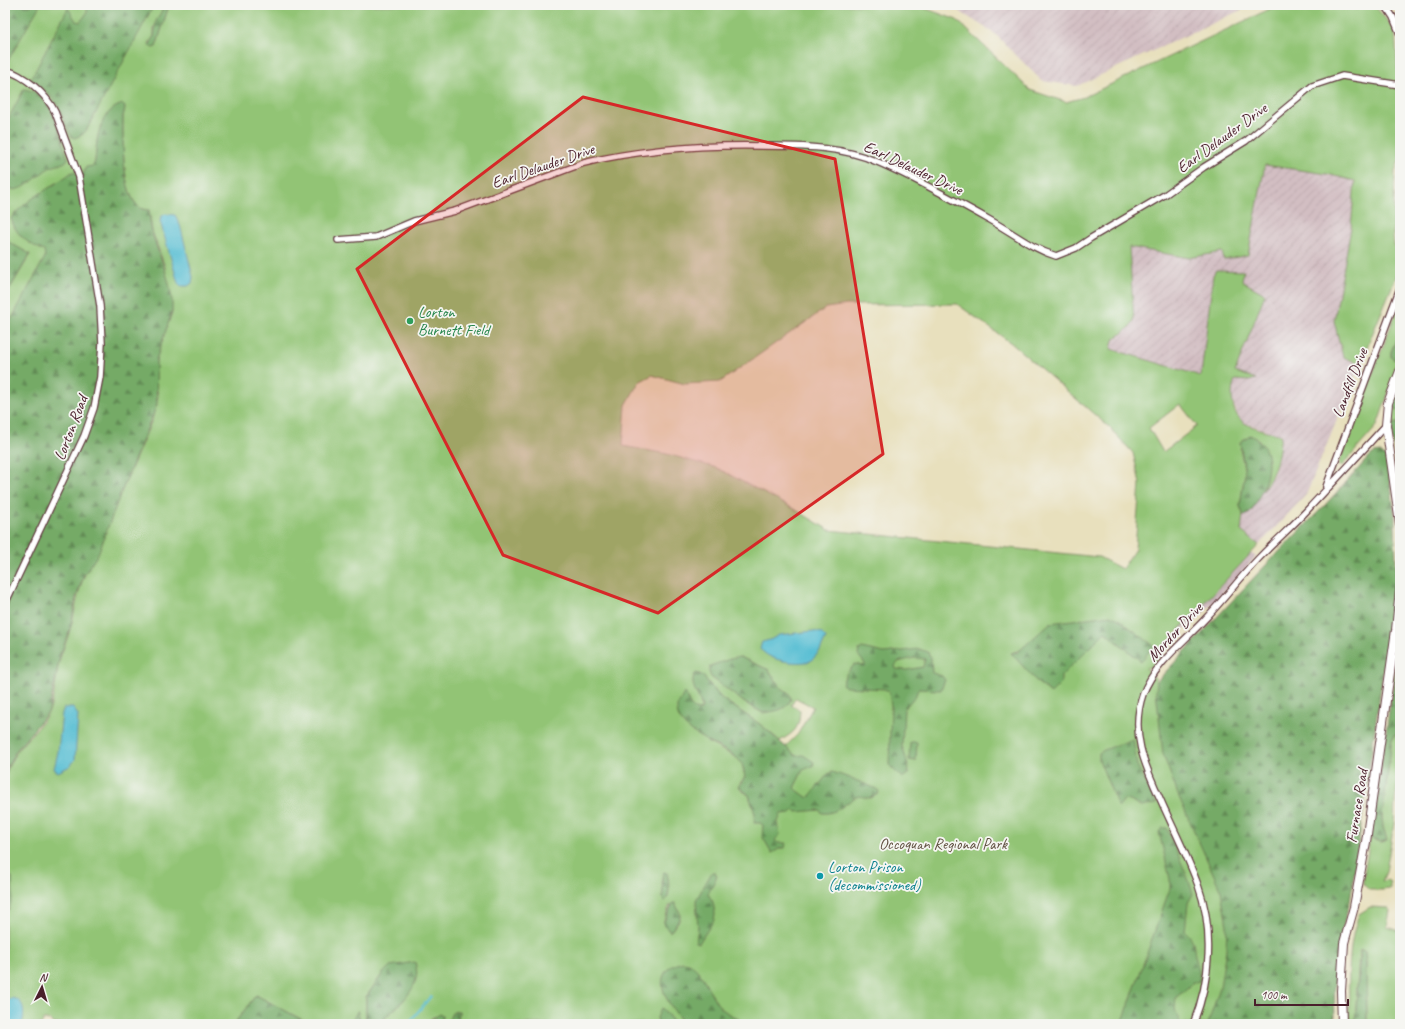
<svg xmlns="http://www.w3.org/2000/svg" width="1405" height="1029" font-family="Caveat,sans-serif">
	<defs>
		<pattern id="industrial-furrows" width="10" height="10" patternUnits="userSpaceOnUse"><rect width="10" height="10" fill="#d2bec2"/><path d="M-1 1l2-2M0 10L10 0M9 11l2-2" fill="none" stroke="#b6a3a7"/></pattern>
		<pattern id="forest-firs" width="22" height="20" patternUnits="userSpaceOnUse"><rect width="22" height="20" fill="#75aa66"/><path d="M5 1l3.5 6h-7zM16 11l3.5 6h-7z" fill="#628a54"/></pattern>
	</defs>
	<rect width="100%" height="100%" fill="#f6f6f2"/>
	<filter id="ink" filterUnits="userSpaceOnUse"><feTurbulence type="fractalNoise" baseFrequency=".025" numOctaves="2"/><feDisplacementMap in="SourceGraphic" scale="8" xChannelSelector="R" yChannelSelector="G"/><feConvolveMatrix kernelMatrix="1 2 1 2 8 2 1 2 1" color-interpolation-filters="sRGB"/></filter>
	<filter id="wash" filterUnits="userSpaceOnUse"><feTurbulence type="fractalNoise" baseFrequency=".012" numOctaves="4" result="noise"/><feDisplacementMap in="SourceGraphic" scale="16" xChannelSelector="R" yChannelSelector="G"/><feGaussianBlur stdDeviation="0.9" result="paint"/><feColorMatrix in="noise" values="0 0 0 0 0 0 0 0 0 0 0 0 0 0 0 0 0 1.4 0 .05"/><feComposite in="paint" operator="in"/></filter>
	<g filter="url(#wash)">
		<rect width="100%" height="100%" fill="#e8e0bd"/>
		<path fill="url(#industrial-furrows)" d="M949,5h303l-175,81 -35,-5 -48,-48z
			M1265,164l62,10 28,7 -12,176 17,7 -54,131 -47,50 -18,-14 -1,-25 32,-29 5,-15 3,-27 -38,-13 -5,-8 -5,-15v-12l3,-7 20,-2 -20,-5 30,-79 -23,-13 2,-10 -20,-1 -8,1 -3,4 -11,101 -91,-27 2,-9 16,-12 5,-7 -5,-75 60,12 33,-6 2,8z
			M1231,537l25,20 -64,68 -14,7 -16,-22z"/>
		<path fill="#92c474" stroke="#6e7250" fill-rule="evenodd" d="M5,5h160l-11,23v8l-5,7 7,4 13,-42h747l41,15 73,70 36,12 18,-5 194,-92h96l21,25 5,77v51l-5,13 -2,65 5,36 -38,92 -17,-7 -9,-36 17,-93 4,-47 -28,-7 -62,-9 -17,90 -24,5 -2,-8 -33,6 -60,-11 5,74 -5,7 -16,12 -2,9 90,27 12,-101 3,-5 28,1 -2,10 23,13 -30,78 21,7 -7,2 -14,-1c-5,11 -4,32 7,41 6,6 29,11 39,14 -3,23 -5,36 -18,56 5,-18 8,-37 -5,-52l-18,9 5,25 -5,33 3,8 -2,17 18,14 -99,105 -1,8 -7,9 -6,1 15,17 180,244 -7,55 1,40h-646l-18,-19 13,19h-9l-12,-14 -6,8 2,6h-201l1,-13 -7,2 -5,11h-6l2,-8 -10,1 -9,7h-45l25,-24 -21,-27 -17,24v27h-6l-2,-13 -5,8 -16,5h-27l-54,-29 -22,29h-181l-3,-4h-7l-1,4h-37v-113l4,-1 3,-33 -7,-7v-93c9,-33 30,-40 44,-66 5,-10 7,-33 9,-45 3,-14 10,-27 13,-40 6,-22 7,-42 19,-61l62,-145 6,-24 -3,-18 1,-18 16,-48 -7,-45 -13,-36 -3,-21c-2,0 -7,-1 -9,-2 -19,-14 -17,-70 -17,-92l2,-8 -2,-3c-20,4 -26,28 -27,46 -1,6 0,10 -3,15l-4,1 -84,458v-328l25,-42 -25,-15zM957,304l54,39 98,84 24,26 7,30 -5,66 -13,20 -23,-12 -270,-27 -33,-20 -79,-42 -50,-14 -44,-8 3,-41 13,-23 13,-7 33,9 35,-2 106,-74 21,-3zM1180,404l17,22 -34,26 -14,-24zM1117,618l24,43 -36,-29 -44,44 -50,-23zM740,657l29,13 11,17 9,6 -26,20 -18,-10 -34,-26zM702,675l19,23 40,27 19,16c16,-10 19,-12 20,-31l-9,-5 5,-7 17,9 -15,27 -12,12 3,5 -35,59 -5,-15 -8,-5 -1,-7 5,-6 -3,-14 -3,-4 -30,-16 -29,-23 6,-26c2,8 5,17 15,16v-9l-5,-8zM664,872c5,8 5,15 4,25l-5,2 -1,-21zM670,905l10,14 -9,12h-2l-6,-8z
			M1400,302v28l-9,22v5l4,3 5,-1 -23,67 -36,41 -3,-2z
			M1392,403l4,7 4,1v12l-10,1z
			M1400,729v40l-5,31 -1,23 -8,49 -4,9 5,-1 3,2v7l-8,1h-13l-6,-6v-4l7,-42 10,4 7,-2 -4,-13 -1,-10 10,-78z
			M1370,907l18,1 2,3 -3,16 13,4v93h-33l-1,-62 -1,-10 -3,-2 -3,1 -4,73h-6c0,-35 -3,-76 10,-110z"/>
		<path fill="url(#forest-firs)" stroke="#606448" fill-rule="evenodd" d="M5,5h35l-34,59h-1z
			M87,5h67l-68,126 -4,4 -8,3 -3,-2 -15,-33 -6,-8 -19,-16 37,-71 8,13 4,1 7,-9z
			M165,5h4l-13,42 -3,1 -4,-2 5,-10 2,-15z
			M24,89c30,3 36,47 44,70 -3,5 -11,6 -17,8 -12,6 -24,23 -39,23l-7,-5 2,-64z
			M123,104l2,4 -2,8c0,22 -2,78 17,92 2,1 6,2 9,2 1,7 1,15 3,22 7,26 22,52 20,80l-16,48 1,45 -35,85 -24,64 -14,21 -8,23 -5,28 -11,30 -11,55 -33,40 -8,15 -3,11v-446l40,-74 -1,-6c-15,-7 -29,-16 -33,-33 16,-20 41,-30 61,-46l11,3 3,-8 7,-1c3,-5 2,-9 3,-15 1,-18 7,-42 27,-47z
			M5,240l25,14 -25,43z
			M1400,330v29l-5,1 -4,-3v-5z
			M1400,380v31l-4,-1 -4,-7z
			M1400,423v66l-10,-65z
			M1250,435c28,13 18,46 6,68 -3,5 -5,12 -12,13l-4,-10 5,-33 -5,-31z
			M1380,452l3,2 4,5 8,57 1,54 -7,61 -39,271c-13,41 -17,79 -15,122h-127l12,-37 6,-38 1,-23 -6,-35 -43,-96 -15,-41 -7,-63 1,-10 104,-111 64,-65 44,-48 5,-4z
			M1110,615l7,3 37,28 -13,15 -36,-29 -44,44v7l-10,10 -13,-10 -27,-30 7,-1 32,-29z
			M862,648l22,5 35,-4 9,3 3,6 1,15 10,3 3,4 -4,10 -23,-1 -2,6 -12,14 -2,37 7,22 -1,6 -6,4 -13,-13 2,-59 -2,-15 -5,-2 -38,-2 -4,-3 4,-10 9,-10 9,2 1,-2 -7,-9 1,-5zM914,658l11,1 -2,8 -17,3 -10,-1 -1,-3 3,-4z
			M740,657l29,13 11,17 9,6 2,6c-5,12 -16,12 -28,14l-18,-10 -34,-26 -2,-5 1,-6 20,-7z
			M1397,658h3l-3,61 3,1v9l-8,10 -10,78 1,10 4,13 -7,2 -10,-4z
			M696,673l6,2 19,23 40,27 35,31 7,-1 11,7 -1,4 -10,4 -9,18 14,10 20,-24 4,-2c7,2 44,15 47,19l-1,3c-3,1 -6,4 -9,4 -5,0 -8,-3 -13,-1 -11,6 -20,18 -34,16l-2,-3 -23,2 -2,-2 -5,3 -9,1 -3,8 2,13 -5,5 3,3h8l-1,5h-4l-9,5 -10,-17 1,-11 -3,-2h-6l1,-9 -6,-19 -10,-8 6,-10c-1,-6 -2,-13 -6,-17 -12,-13 -65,-27 -62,-53 1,-4 5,-9 7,-14l2,1c2,8 5,17 15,16l1,-3c-2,-10 -15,-24 -6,-34z
			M1133,739l4,26 19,39 -14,3 -12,-6 -6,-1 -6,7 -19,-47v-7l5,-3z
			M910,742h7l-1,19 -7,-1z
			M1162,828h5l22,53 4,13 -5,9 -3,28c12,11 7,15 11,28 2,9 4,13 3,22 -10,2 -14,11 -23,16l-1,12 5,15h-58l48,-136v-9l-11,-47z
			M5,870l7,7 1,18 -4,15 -4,1z
			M664,872l3,1c2,8 4,23 -2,28l-2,-2 -1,-22z
			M712,872h3l2,4 -9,18 5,8 2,12 -1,6 -15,23 -3,-1 2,-15 -2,-27z
			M673,903h2l5,10v5l-9,13h-2l-6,-8z
			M1362,950l3,2 1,10 1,62h-12l5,-73z
			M415,962c9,28 -20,44 -36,62h-13v-27l17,-24 7,-7z
			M683,962c19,1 26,35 39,47 7,6 17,9 24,15h-62c-10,-14 -33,-39 -15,-56 3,-3 10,-5 14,-6z
			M256,995l54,29h-76z
			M661,1008l2,1 12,15h-16l-2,-6z
			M358,1010l2,14h-23l16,-5z
			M456,1011h3l-1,13h-11l5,-11z
			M440,1014l3,2 -2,8h-17z"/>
		<path fill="#56bed3" stroke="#506e7f" d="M165,214l10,1 5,10 13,52 -1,6 -4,3h-7l-3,-3 -18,-62 1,-4z
			M813,631l8,2 5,5 -6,13 -9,10c-15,4 -43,0 -51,-13l2,-6 8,-2 9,-5z
			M64,708h9l5,7 -3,45 -5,6 -12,6 -4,-3 4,-17 4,-39z
			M12,998c13,2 13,15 10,26h-17v-22z"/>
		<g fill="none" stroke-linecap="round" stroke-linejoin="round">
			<path stroke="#56bed3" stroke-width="2" d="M408,1024l23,-28"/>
		</g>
	</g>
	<g filter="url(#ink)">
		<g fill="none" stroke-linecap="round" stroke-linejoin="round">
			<defs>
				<path id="street" d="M1385,5l8,12 7,17
					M5,70c20,5 41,24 50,42l24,65 21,129 2,37 -2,34 -6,31 -10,28 -79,168
					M338,240l38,-3 38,-16 41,-10 129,-48c58,-14 117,-18 177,-17 39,0 82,0 119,17 39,17 78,39 115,60 21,12 38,26 61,33l20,-8 15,-10 75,-44 38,-27 42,-26 66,-55 30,-10 58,9
					M1326,487l74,-199
					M1193,1024c18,-44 21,-95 5,-139 -10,-28 -24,-55 -36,-82 -16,-35 -33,-69 -19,-109 11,-30 42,-53 63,-76 18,-19 34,-40 52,-59 17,-18 36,-34 53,-53 25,-26 50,-54 75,-81"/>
				<path id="secondary" d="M1400,371l-12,32 -2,22 14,99
					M1342,1024l-1,-33 3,-48 10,-36 12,-65 30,-212 4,-40"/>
			</defs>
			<use href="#street" stroke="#623c41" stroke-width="8"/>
			<use href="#secondary" stroke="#623c41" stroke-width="10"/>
			<use href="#street" stroke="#fff" stroke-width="5.5"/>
			<use href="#secondary" stroke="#fff" stroke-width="8"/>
		</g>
	</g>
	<path fill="#d62828" fill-opacity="0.2" stroke="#d62828" stroke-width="3" stroke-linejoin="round" d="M583,97l252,62 48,295 -225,159 -155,-58 -146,-286z"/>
	<circle fill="#2e9e5b" stroke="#f6f6f2" stroke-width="1.5" cx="410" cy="321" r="4"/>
	<circle fill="#0f9aa8" stroke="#f6f6f2" stroke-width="1.5" cx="820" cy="876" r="4"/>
	<g text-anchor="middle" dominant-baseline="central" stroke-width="3.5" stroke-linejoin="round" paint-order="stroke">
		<g font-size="16" fill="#4a1f2b" stroke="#f6f6f2">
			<text transform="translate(1222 138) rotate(-36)">Earl Delauder Drive</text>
			<text transform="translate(543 166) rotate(-19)">Earl Delauder Drive</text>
			<text transform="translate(913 168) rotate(25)">Earl Delauder Drive</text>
			<text transform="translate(1350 383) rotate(-69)">Landfill Drive</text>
			<text transform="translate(71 428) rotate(-69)">Lorton Road</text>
			<text transform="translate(1175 632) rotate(-47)">Mordor Drive</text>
			<text transform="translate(1357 806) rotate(-81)">Furnace Road</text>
		</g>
		<g font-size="16" fill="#27864d" stroke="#f6f6f2" text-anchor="start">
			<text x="418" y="312">Lorton<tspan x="418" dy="18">Burnett Field</tspan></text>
		</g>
		<g font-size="16" fill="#605141" stroke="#f6f6f2">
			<text x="943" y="844">Occoquan Regional Park</text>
		</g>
		<g font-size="16" fill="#0d838f" stroke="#f6f6f2" text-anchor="start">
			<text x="828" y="867">Lorton Prison<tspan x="828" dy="18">(decommissioned)</tspan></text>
		</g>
	</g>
	<rect width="1405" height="1029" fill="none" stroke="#f6f6f2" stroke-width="20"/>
	<g transform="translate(42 987) rotate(5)" stroke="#f6f6f2" stroke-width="3" paint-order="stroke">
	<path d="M0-3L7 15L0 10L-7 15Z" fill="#4a1f2b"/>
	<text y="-6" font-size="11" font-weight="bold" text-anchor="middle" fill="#4a1f2b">N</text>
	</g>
	<path d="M1255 999v6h93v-6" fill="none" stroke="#4a1f2b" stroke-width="2"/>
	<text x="1261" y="999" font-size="12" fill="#4a1f2b" stroke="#f6f6f2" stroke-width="3" paint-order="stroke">100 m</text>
</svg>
